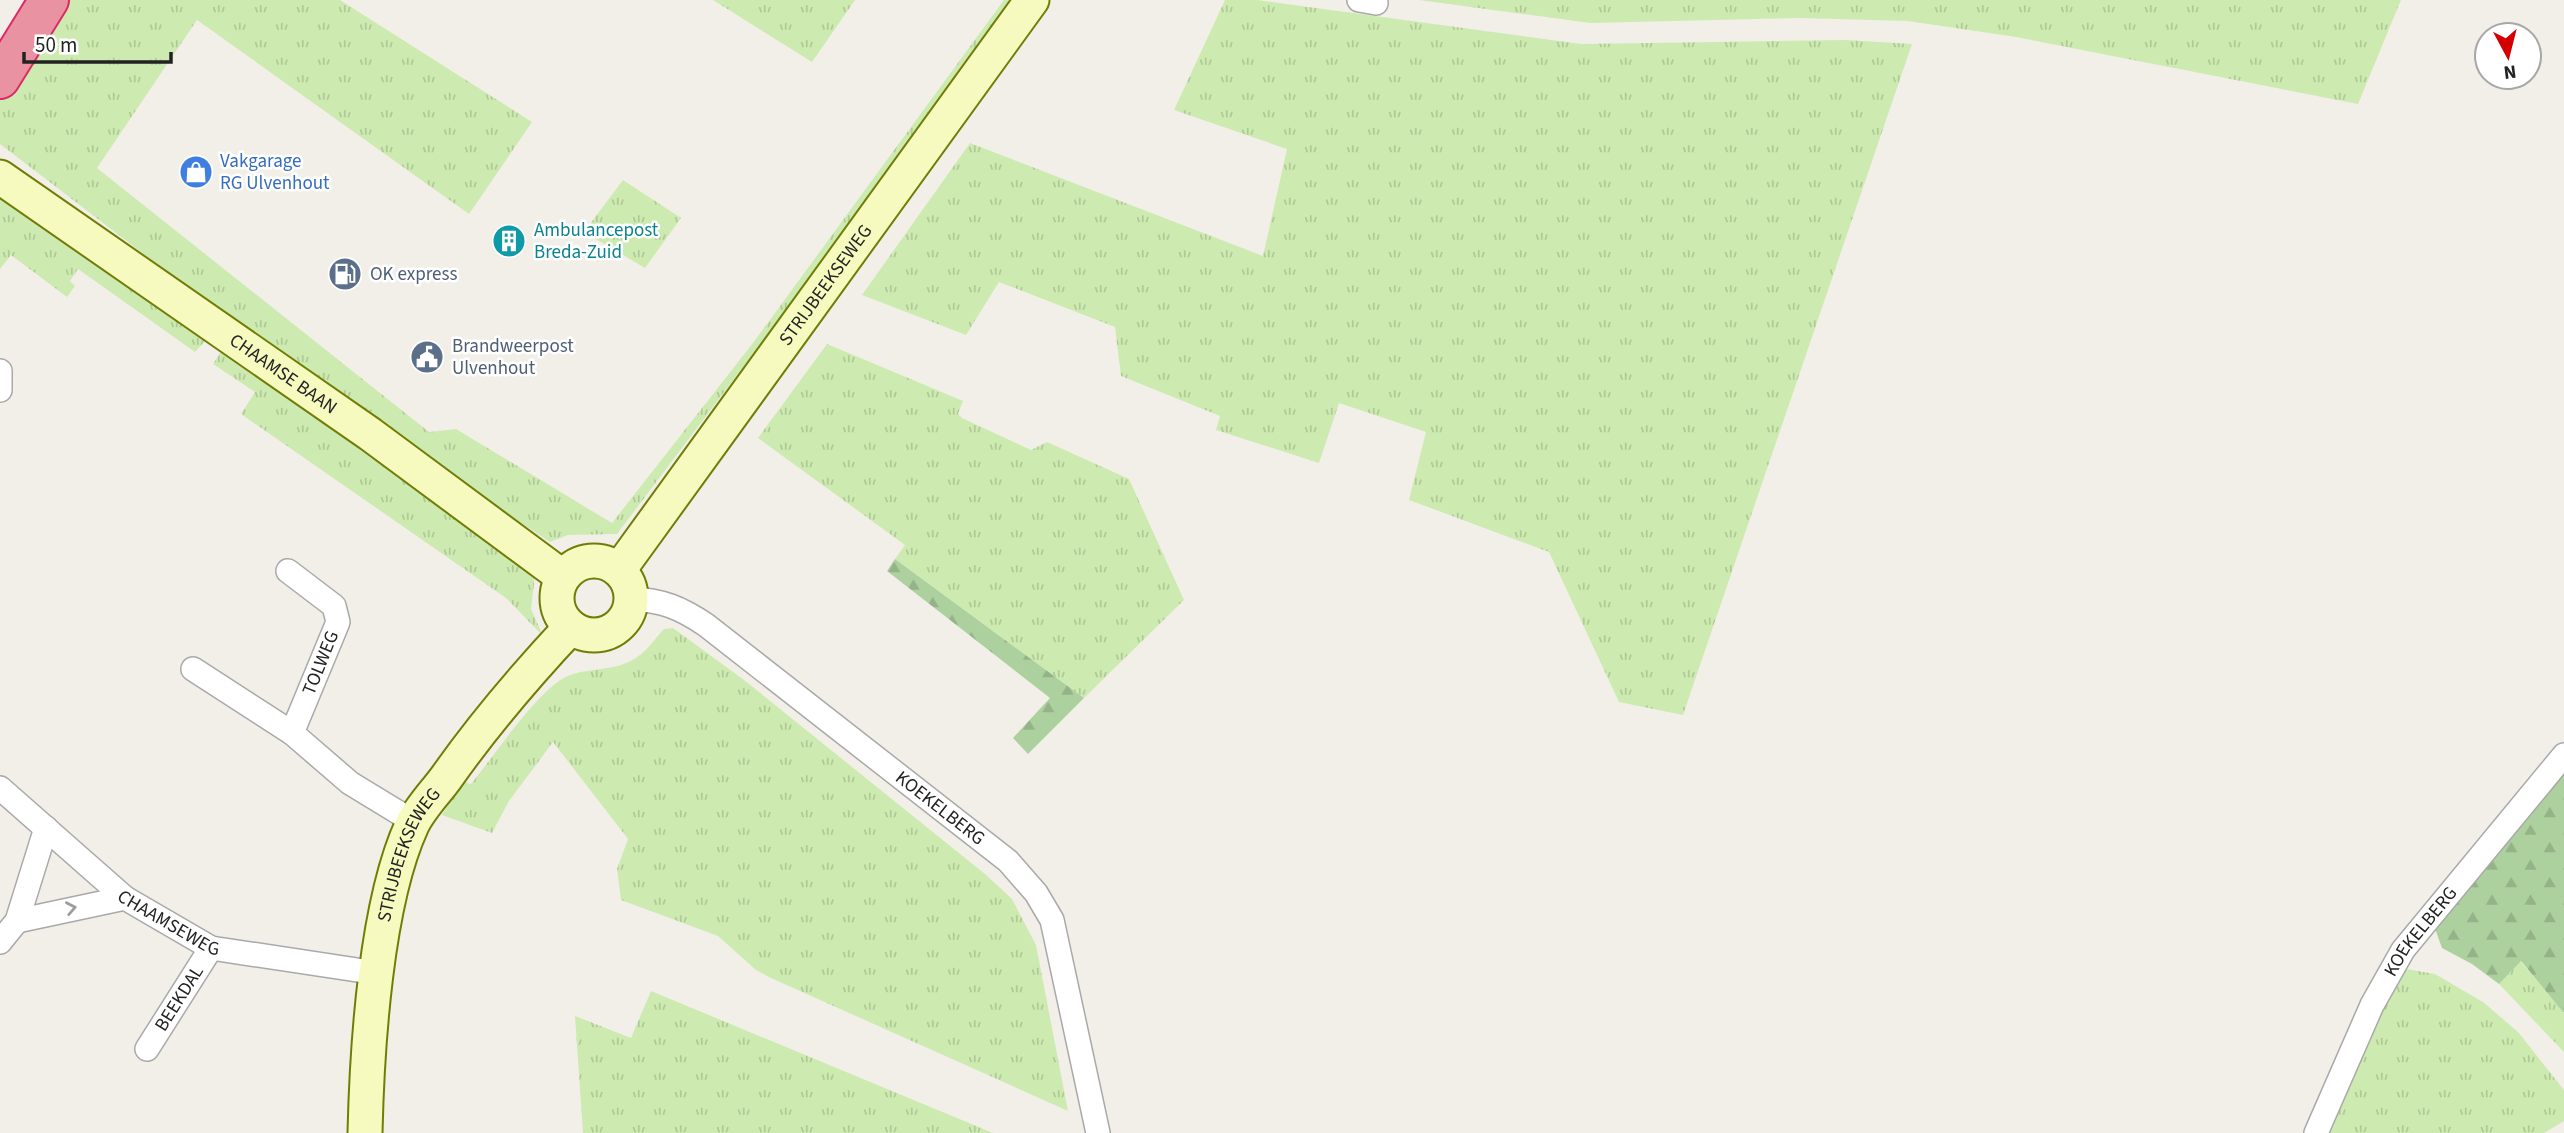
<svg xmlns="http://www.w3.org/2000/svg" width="2564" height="1133" font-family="'Source Sans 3',sans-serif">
	<defs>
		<pattern id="grass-tufts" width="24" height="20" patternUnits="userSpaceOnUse" patternTransform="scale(1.75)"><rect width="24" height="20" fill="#cdebb0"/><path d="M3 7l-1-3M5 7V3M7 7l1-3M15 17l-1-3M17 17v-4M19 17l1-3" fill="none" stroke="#b0c997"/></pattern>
		<pattern id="forest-firs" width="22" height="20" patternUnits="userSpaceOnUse" patternTransform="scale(1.75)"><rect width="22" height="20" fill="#add19e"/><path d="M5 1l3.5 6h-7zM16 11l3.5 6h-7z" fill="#95b388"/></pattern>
	</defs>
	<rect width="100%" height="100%" fill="#f2efe9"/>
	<path fill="url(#grass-tufts)" d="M54,0h286l192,122 -63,92 -272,-194 -100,148 332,264 27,-3 156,94 141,-180 251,-343h16l-403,534 -49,1 -18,7 -160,-106 -146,-105 -244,-187v-49z
		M713,0h142l-43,62z
		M1225,0h32l324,44 265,-4 66,4 -229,671 -64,-13 -70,-150 -140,-52 17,-68 -87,-29 -20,60 -103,-33 4,-14 -99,-40 -6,-49 -116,-45 -33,53 -104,-40 108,-152 293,113 24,-107 -113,-39z
		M1419,0h982l-43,104 -342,-67 -108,-16 -110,-3 -208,5z
		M623,180l58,38 -36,50 -61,-36z
		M0,194l209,143 -14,15 -117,-83 -8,12 5,5 -8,11 -56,-42 -11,14z
		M827,344l136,57 -5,13 4,4 69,32 16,-8 82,37 55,121 -100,98 -189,-139 10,-14 -147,-107z
		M224,347l311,228 -4,34 12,27 -37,-38 -265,-184 14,-22 -42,-28z
		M673,628l71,52 241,194 27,25 24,46 32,166 -297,-133 -15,-8 -38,-34 -97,-36 -4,-31 11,-30 -75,-97 -44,59 -17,32 -50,-18 20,-34 9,3c23,-28 62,-87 91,-105 22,-13 50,-6 72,-20 13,-7 20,-20 30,-30z
		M2520,961l44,51v40l-65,-68z
		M2406,969l29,5 48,28 35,30 46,58v31l-20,12h-215l53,-121z
		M651,991l342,142h-410l-8,-117 56,22z"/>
	<path fill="url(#forest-firs)" d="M895,559l189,139 -56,56 -15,-16 37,-40 -163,-127z
		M2564,773v239h-1l-42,-51 -22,23 -27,-20 -30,-16 -8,-22z"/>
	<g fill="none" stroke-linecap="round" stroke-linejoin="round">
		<defs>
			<g id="street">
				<path d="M1359,0l17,3"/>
				<path d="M0,371v19"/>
				<path d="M288,571l46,35 4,16 -46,111"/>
				<path id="s1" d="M631,599c31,1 50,9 75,26l302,236 28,32 16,27 46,213"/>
				<path d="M193,669l99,64 58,50 64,39"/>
				<path id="s2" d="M0,788l125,110 86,50 166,25"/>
				<path d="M17,921l108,-23"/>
				<path d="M0,942l17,-21 29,-93"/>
				<path id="s3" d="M147,1049l64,-101"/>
				<path id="s4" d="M2316,1133l56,-128 31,-55 161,-195"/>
			</g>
			<g id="secondary">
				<path id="s5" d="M0,177l370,257 193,143"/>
				<circle cx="594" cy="598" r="37"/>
				<path id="s6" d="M619,570l413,-570"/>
				<path id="s7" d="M365,1133c2,-87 11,-230 47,-308 8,-17 23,-32 34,-47 38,-54 80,-103 125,-151"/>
			</g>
			<path id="highway" d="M0,79l49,-79"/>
		</defs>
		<use href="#street" stroke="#a9a9a9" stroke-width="26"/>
		<use href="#secondary" stroke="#707d05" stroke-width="37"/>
		<use href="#highway" stroke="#dc2a67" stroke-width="42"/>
		<use href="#street" stroke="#fff" stroke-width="23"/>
		<use href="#secondary" stroke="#f7fabf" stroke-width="33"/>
		<use href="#highway" stroke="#e892a2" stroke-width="38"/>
	</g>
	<defs><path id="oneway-chevron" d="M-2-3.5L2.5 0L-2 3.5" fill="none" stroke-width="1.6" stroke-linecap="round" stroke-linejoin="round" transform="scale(1.75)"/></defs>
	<use stroke="#9c9c9c" href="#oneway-chevron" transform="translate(71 908) rotate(-11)"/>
	<defs>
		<symbol id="shop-disc" viewBox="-11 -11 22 22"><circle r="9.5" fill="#3f7fe0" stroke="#fff"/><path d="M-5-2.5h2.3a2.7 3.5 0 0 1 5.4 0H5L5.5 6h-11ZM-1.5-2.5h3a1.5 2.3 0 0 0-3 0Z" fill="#fff"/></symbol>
		<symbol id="building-disc" viewBox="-11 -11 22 22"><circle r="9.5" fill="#0f9aa8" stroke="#fff"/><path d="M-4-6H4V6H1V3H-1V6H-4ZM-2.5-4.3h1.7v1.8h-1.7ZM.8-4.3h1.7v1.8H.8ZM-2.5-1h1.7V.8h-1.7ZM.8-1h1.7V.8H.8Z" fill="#fff"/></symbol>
		<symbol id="fuel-disc" viewBox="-11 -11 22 22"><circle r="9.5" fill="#5c6f8a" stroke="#fff"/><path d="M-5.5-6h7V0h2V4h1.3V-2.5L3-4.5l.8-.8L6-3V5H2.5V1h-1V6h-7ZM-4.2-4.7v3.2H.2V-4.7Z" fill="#fff"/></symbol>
		<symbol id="civic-disc" viewBox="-11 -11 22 22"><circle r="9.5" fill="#5c6f8a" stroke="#fff"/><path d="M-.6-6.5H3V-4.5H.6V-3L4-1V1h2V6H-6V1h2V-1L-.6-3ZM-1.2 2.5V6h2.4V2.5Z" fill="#fff"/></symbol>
	</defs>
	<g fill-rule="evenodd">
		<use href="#shop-disc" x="177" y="153" width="38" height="38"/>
		<use href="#building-disc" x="490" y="222" width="38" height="38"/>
		<use href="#fuel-disc" x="326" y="255" width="38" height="38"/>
		<use href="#civic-disc" x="408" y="338" width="38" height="38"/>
	</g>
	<g text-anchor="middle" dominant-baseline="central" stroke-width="5" stroke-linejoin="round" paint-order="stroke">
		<g font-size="19" fill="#366cbe" stroke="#fff" text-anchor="start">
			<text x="220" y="161">Vakgarage<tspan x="220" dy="22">RG Ulvenhout</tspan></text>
		</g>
		<g font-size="19" fill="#0d838f" stroke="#fff" text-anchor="start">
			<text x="534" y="230">Ambulancepost<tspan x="534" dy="22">Breda-Zuid</tspan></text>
		</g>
		<g font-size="19" fill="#4e5e75" stroke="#fff" text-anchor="start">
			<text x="370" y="274">OK express</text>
			<text x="452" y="346">Brandweerpost<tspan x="452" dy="22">Ulvenhout</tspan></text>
		</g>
		<g font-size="19" fill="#222" stroke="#fff">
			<text stroke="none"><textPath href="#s6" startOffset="352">STRIJBEEKSEWEG</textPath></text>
			<text stroke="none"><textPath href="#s5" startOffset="345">CHAAMSE BAAN</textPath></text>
			<text transform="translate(321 663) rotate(-68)">TOLWEG</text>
			<text stroke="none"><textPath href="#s1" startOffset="378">KOEKELBERG</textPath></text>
			<text stroke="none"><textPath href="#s7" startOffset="284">STRIJBEEKSEWEG</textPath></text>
			<text stroke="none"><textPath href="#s2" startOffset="217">CHAAMSEWEG</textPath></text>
			<text stroke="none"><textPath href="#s4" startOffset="228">KOEKELBERG</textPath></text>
			<text stroke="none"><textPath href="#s3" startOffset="60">BEEKDAL</textPath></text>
		</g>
	</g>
	<g transform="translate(2508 56) rotate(173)"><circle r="33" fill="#ffffff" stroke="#a7a7a7" stroke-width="2"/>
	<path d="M0-5L12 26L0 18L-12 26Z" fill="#d40000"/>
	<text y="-10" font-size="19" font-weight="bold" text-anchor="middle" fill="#222222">N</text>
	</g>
	<path d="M24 52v10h147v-10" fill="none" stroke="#222222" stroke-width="3.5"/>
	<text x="35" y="52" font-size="21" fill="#222222" stroke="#ffffff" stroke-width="5" paint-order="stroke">50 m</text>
</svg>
